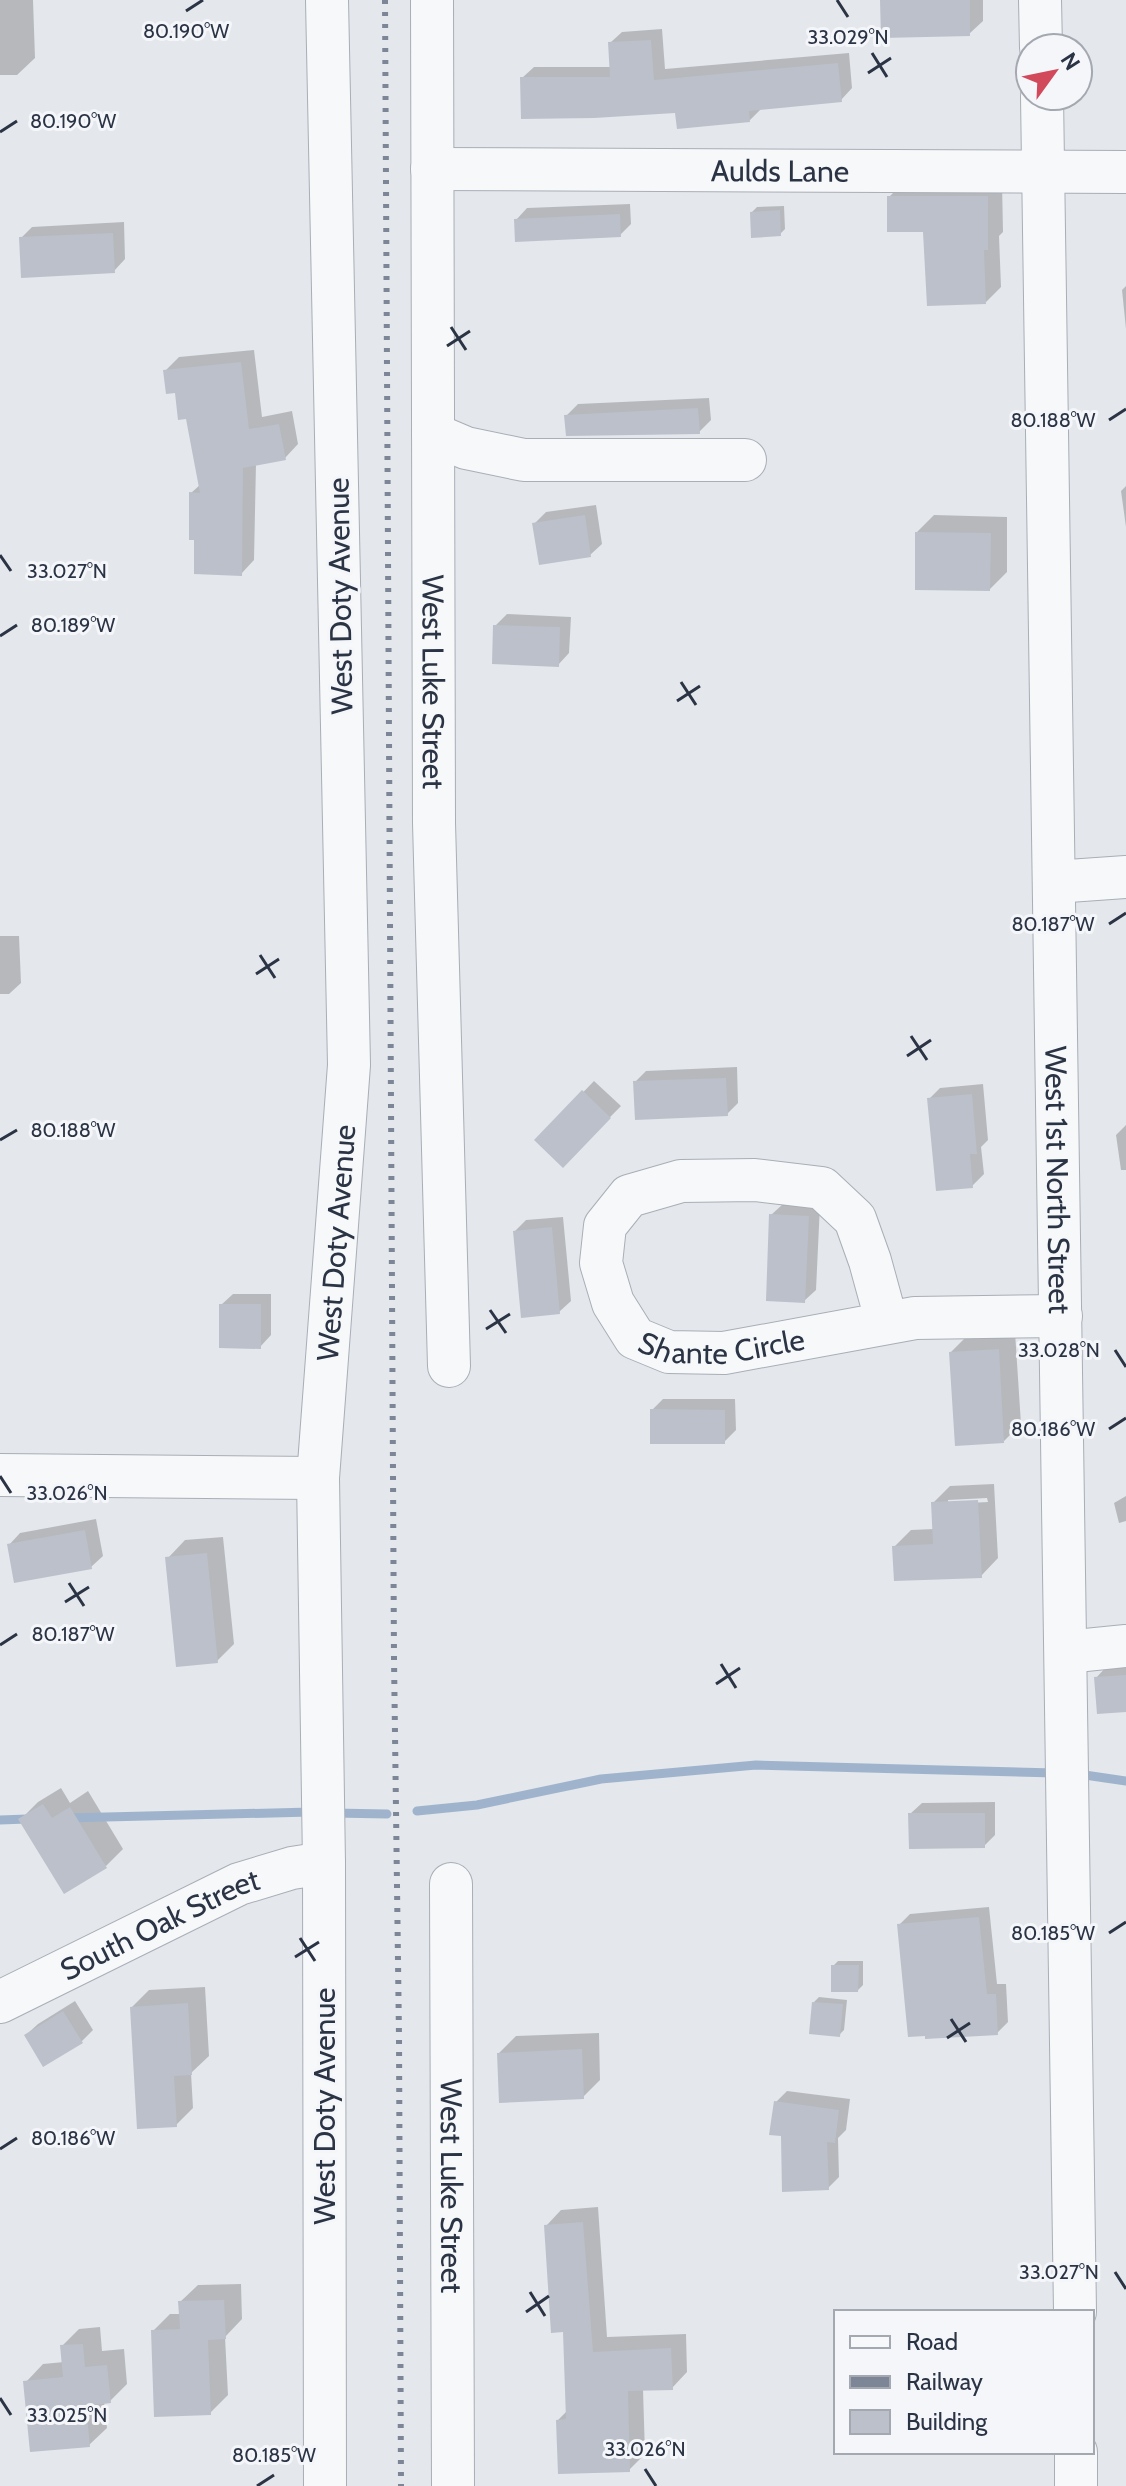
<svg xmlns="http://www.w3.org/2000/svg" width="1126" height="2486" font-family="Cabin,sans-serif">
	<rect width="100%" height="100%" fill="#e4e7ec"/>
	<path fill="#0003" fill-rule="evenodd" d="M0,0h33l2,58 -18,17h-17z
		M882,0h101v21l-14,13z
		M662,29l3,40 184,-16 3,35 -11,12 -79,8 -12,12 -73,-9 -155,-33 12,-11h78l-2,-24 12,-11z
		M904,182h98l1,50 -4,4 2,51 -15,15 -61,-72 -36,-33z
		M630,204l1,20 -11,11 -104,-15 11,-12z
		M784,206l1,23 -5,5 -28,-22 5,-5z
		M124,222l1,37 -11,12 -93,-33 11,-11z
		M1126,286v43l-4,-39z
		M254,350l8,67 30,-6 6,33 -13,14 -29,6 -2,96 -13,14 -45,-36 -5,-45 10,-9 -13,-67 -23,-46 14,-14z
		M709,398l2,22 -12,12 -133,-16 12,-12z
		M1126,486v41l-5,-36z
		M596,505l6,39 -12,11 -56,-31 12,-12z
		M934,515l73,2v55l-17,17 -73,-57z
		M507,614l64,3 -2,36 -11,12 -63,-39z
		M0,936h19l2,47 -12,11h-9z
		M737,1067l1,36 -11,11 -92,-32 11,-11z
		M594,1081l27,25 -58,59 -26,-25z
		M983,1084l5,56 -7,7 3,27 -12,12 -43,-87 11,-11z
		M1126,1125v45h-5l-5,-35z
		M783,1204l37,1 -4,85 -12,11 -33,-86z
		M563,1217l8,84 -12,11 -44,-81 11,-11z
		M233,1294h38v41l-11,12 -39,-42z
		M1015,1332l6,92 -17,17 -53,-89 17,-17z
		M663,1399h72l1,31 -12,12 -72,-32z
		M994,1484l4,74 -17,18 -87,-29 17,-17 23,-1 -1,-26 17,-17zM987,1498l1,4 -40,2v-4z
		M1126,1496v25l-7,2 -5,-20z
		M96,1519l7,37 -12,11 -82,-22 11,-12z
		M223,1537l11,107 -17,17 -49,-103 17,-18z
		M1126,1665v45l-30,-32 11,-12z
		M61,1788l9,15 18,-12 35,58 -17,17 -85,-47 17,-17z
		M995,1802v33l-11,11 -74,-32 12,-11z
		M989,1907l8,77h9l2,38 -11,11 -98,-108 11,-11z
		M838,1961h25v24l-5,5 -25,-24z
		M205,1987l4,69 -18,17 2,35 -17,17 -44,-118 17,-17z
		M819,1997l28,3 -3,30 -5,5 -25,-33z
		M75,2001l18,29 -11,11 -56,-6 12,-11z
		M599,2033l1,47 -17,17 -84,-44 17,-17z
		M787,2091l63,8 -4,31 -8,8 1,39 -11,11 -46,-53 -6,-33z
		M598,2207l9,130 79,-3 1,38 -15,16 -29,1 2,65 -16,16 -71,-50 9,-9 -3,-81 -18,-104 15,-16z
		M241,2284l1,35 -17,18 3,58 -18,18 -57,-82 17,-17h11l-1,-12 18,-17z
		M100,2327l2,24 22,-2 3,35 -17,17 -6,1 3,26 -18,17 -63,-63 17,-18 21,-2 -2,-16 17,-17z"/>
	<g fill="none" stroke-linecap="round" stroke-linejoin="round">
		<path stroke="#9fb4cc" stroke-width="9" d="M1078,1774l48,7
			M417,1811l60,-6 124,-26 155,-14 299,8
			M334,1813l53,1
			M66,1818l245,-6
			M0,1820l27,-1"/>
	</g>
	<path fill="#bbc0ca" d="M880,0h90v36l-89,2z
		M651,40l3,40 184,-17 4,39 -93,9 1,11 -73,7 -2,-16 -81,5 -73,1 -1,-42h90l-2,-35z
		M887,196h101v54h-4l2,54 -59,2 -4,-74h-36z
		M780,210l1,26 -30,2 -1,-26z
		M620,214l1,23 -106,5 -1,-23z
		M113,233l2,40 -94,5 -2,-41z
		M241,362l8,67 30,-5 7,36 -43,8 -1,108 -48,-2v-34h-5v-48l11,1 -14,-74 -8,1 -3,-27 -9,1 -3,-24z
		M698,408l2,26 -134,2 -2,-21z
		M585,515l6,42 -52,8 -7,-42z
		M915,532l76,1 -1,58 -75,-1z
		M493,625l67,2 -1,40 -67,-3z
		M726,1078l2,38 -93,4 -2,-39z
		M582,1090l29,28 -48,50 -29,-28z
		M972,1094l5,60h-7l3,34 -37,3 -9,-93z
		M769,1214l40,2 -4,87 -39,-2z
		M552,1227l8,87 -39,4 -8,-87z
		M219,1304h42v45l-42,-1z
		M999,1349l5,94 -49,3 -6,-94z
		M650,1409l75,1v34h-75z
		M978,1500l4,78 -88,3 -2,-35 41,-2 -2,-42z
		M85,1530l7,39 -78,14 -7,-39z
		M207,1553l11,110 -42,4 -11,-110z
		M1126,1675v37l-29,2 -3,-37z
		M43,1804l9,14 18,-11 37,61 -43,26 -46,-75z
		M908,1813h77v35l-76,1z
		M979,1917l8,77h9l2,41 -73,4v-3l-17,1 -11,-113z
		M831,1965h28l-1,27h-27z
		M812,2002l31,2 -3,33 -31,-3z
		M188,2003l4,72 -18,1 3,51 -40,2 -7,-122z
		M63,2011l20,32 -40,24 -19,-32z
		M582,2049l2,50 -85,4 -2,-50z
		M774,2101l65,9 -4,33 -8,-1 2,48 -47,2 -1,-56 -12,-1z
		M583,2222l10,130 78,-4 2,42 -45,1 2,81 -72,2 -2,-54 10,-1 -3,-87 -12,1 -7,-108z
		M224,2300l2,39 -18,1 3,75 -57,2 -3,-87 29,-1 -2,-28z
		M83,2344l2,23 22,-2 4,38 -25,3 4,41 -60,5 -7,-71 40,-4 -3,-32z"/>
	<g fill="none" stroke-linecap="round" stroke-linejoin="round">
		<defs>
			<g id="minor">
				<path id="s1" d="M432,0l2,823 15,543"/>
				<path d="M1040,0l1,48"/>
				<path id="s2" d="M1042,96l33,2216"/>
				<path id="s3" d="M432,169l694,3"/>
				<path d="M433,434l33,14 58,12h221"/>
				<path d="M1054,882l72,-5"/>
				<path id="s4" d="M887,1323l-17,-62 -15,-42 -33,-31 -67,-8 -74,1 -52,15 -24,30 -4,37 12,40 22,35 34,14 55,1 191,-35 146,-2"/>
				<path d="M0,1475l318,3"/>
				<path d="M1066,1652l60,-6"/>
				<path id="s5" d="M451,1884l2,602"/>
				<path id="s6" d="M0,2002l239,-118 53,-16 32,-5"/>
				<path d="M1076,2452v34"/>
				<path id="s7" d="M325,2486l-1,-623 -6,-385 31,-413 -22,-1065"/>
			</g>
		</defs>
		<use href="#minor" stroke="#a9aeb7" stroke-width="44"/>
		<use href="#minor" stroke="#f7f8fa" stroke-width="42"/>
		<path stroke="#7d8696" stroke-width="6" stroke-dasharray="4 8" stroke-linecap="butt" d="M385,0l9,1658 5,379 2,449"/>
	</g>
	<path fill="none" stroke="#2b3445" stroke-width="3" d="M837,0l11,17M186,11l17,-11M872,53l15,24M868,73l23,-15M0,132l17,-11M451,327l15,23M447,346l23,-15M1109,420l17,-11M0,555l11,16M0,636l17,-11M681,682l15,23M677,701l23,-15M1109,924l17,-11M260,955l15,23M256,974l23,-15M911,1036l16,24M907,1056l24,-16M0,1140l17,-10M490,1310l16,23M486,1329l24,-15M1115,1350l11,17M1109,1429l17,-11M0,1476l11,17M69,1583l15,23M65,1602l24,-15M0,1645l17,-11M721,1664l15,24M716,1684l24,-16M1109,1933l17,-11M300,1938l15,23M295,1957l24,-15M951,2019l15,23M947,2038l23,-15M0,2149l17,-11M1115,2272l11,17M530,2292l15,24M526,2312l23,-16M0,2398l11,17M645,2469l11,17M257,2486l17,-11"/>
	<g text-anchor="middle" dominant-baseline="central" stroke-width="6" stroke-linejoin="round" paint-order="stroke">
		<g font-size="30" fill="#2b3445" stroke="#f4f6f9">
			<text stroke="none"><textPath href="#s3" startOffset="348">Aulds Lane</textPath></text>
			<text transform="translate(340 596) rotate(-91)">West Doty Avenue</text>
			<text stroke="none"><textPath href="#s1" startOffset="682">West Luke Street</textPath></text>
			<text stroke="none"><textPath href="#s2" startOffset="1084">West 1st North Street</textPath></text>
			<text stroke="none"><textPath href="#s7" startOffset="1244">West Doty Avenue</textPath></text>
			<text stroke="none"><textPath href="#s4" startOffset="598">Shante Circle</textPath></text>
			<text stroke="none"><textPath href="#s6" startOffset="178">South Oak Street</textPath></text>
			<text transform="translate(324 2106) rotate(-90)">West Doty Avenue</text>
			<text stroke="none"><textPath href="#s5" startOffset="302">West Luke Street</textPath></text>
		</g>
	</g>
	<g font-size="20" text-anchor="middle" fill="#2b3445" stroke="#f4f6f9" stroke-width="6" stroke-linejoin="round" paint-order="stroke">
		<text x="186" y="38">80.190°W</text>
		<text x="848" y="44">33.029°N</text>
		<text x="73" y="128">80.190°W</text>
		<text x="1053" y="427">80.188°W</text>
		<text x="67" y="578">33.027°N</text>
		<text x="73" y="632">80.189°W</text>
		<text x="1053" y="931">80.187°W</text>
		<text x="73" y="1137">80.188°W</text>
		<text x="1059" y="1357">33.028°N</text>
		<text x="1053" y="1436">80.186°W</text>
		<text x="67" y="1500">33.026°N</text>
		<text x="73" y="1641">80.187°W</text>
		<text x="1053" y="1940">80.185°W</text>
		<text x="73" y="2145">80.186°W</text>
		<text x="1059" y="2279">33.027°N</text>
		<text x="67" y="2422">33.025°N</text>
		<text x="645" y="2456">33.026°N</text>
		<text x="274" y="2462">80.185°W</text>
	</g>
	<rect x="834" y="2310" width="260" height="144" fill="#f4f6f9" stroke="#a4a8b1" stroke-width="2"/>
	<rect x="850" y="2336" width="40" height="12" fill="#f7f8fa" stroke="#a4a8b1" stroke-width="2"/>
	<text x="906" y="2350" font-size="24" fill="#2b3445">Road</text>
	<rect x="850" y="2376" width="40" height="12" fill="#7d8696" stroke="#a4a8b1" stroke-width="2"/>
	<text x="906" y="2390" font-size="24" fill="#2b3445">Railway</text>
	<rect x="850" y="2410" width="40" height="24" fill="#bbc0ca" stroke="#a4a8b1" stroke-width="2"/>
	<text x="906" y="2430" font-size="24" fill="#2b3445">Building</text>
	<g transform="translate(1054 72) rotate(57)"><circle r="38" fill="#f4f6f9" stroke="#a4a8b1" stroke-width="2"/>
	<path d="M0-6L14 30L0 20L-14 30Z" fill="#d1495b"/>
	<text y="-12" font-size="22" font-weight="bold" text-anchor="middle" fill="#2b3445">N</text>
	</g>
</svg>
